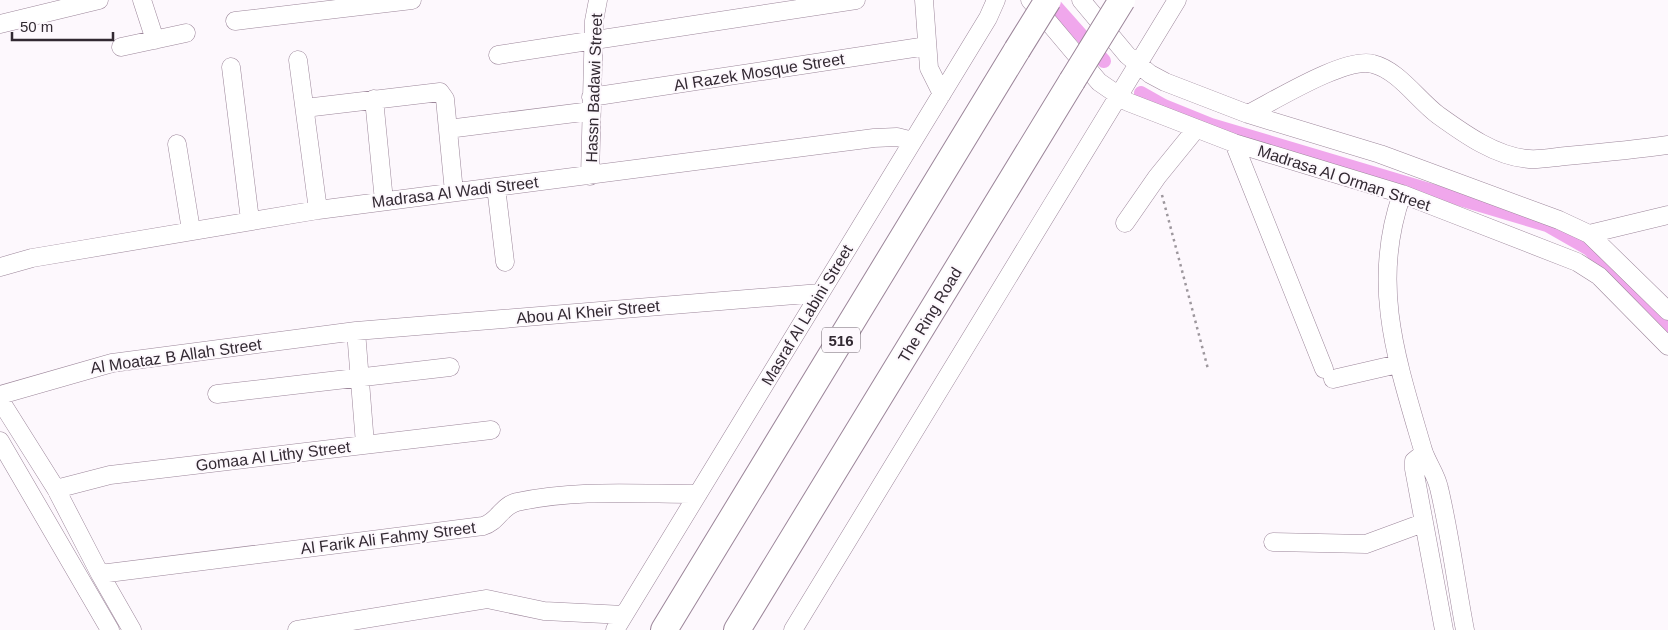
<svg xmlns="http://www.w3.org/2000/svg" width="1668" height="630" font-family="Helvetica,sans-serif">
	<rect width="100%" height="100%" fill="#fdf8fd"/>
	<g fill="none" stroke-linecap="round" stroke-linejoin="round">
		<path stroke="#f0a7ec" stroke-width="14" d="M1050,0l54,61
			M1141,93l23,13 47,19 336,100 42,24 79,79"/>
		<defs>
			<path id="minor" d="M142,0l13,40
				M924,0l5,68 13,26
				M1030,0l69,82 29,20 106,41 168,51 175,68 22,14 69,70
				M1081,0l46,55 23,19 15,8 83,32 132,40 179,66 30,14 79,77
				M235,21l177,-21
				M0,24l99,-24
				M121,47l65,-14
				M498,55l358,-55
				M298,60l20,150
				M231,67l19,153
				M591,97l336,-51
				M374,99l10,102
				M305,108l135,-16 5,7 9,93
				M1248,114c26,-13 98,-58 125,-50 25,6 44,35 65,51 25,18 58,42 91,44 12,1 25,-2 37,-3 34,-3 68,-6 102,-11
				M448,129l143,-18
				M1234,143l90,226
				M177,144l14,86
				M590,176l4,-155 4,-21
				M496,187l9,75
				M1402,194c-32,90 -5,167 21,256 4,13 13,24 16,38 11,46 17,95 26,142
				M1125,223l32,-46 39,-48
				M1589,234l79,-19
				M0,267l32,-9 286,-48 556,-72 23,-1 16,4
				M356,331l9,113
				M1333,379l65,-15
				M217,394l233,-27
				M0,395l112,-32 244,-32 464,-38
				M0,400l56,89 44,85 32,56
				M0,441l110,189
				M1424,453l-10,8v8l30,161
				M56,489l54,-14 381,-45
				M1273,542l93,2 57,-21
				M100,574l383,-48c15,-4 18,-20 34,-24 59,-13 121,-8 181,-8
				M297,630l190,-31 57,12 80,4
				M615,630l373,-612 8,-18
				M793,630l384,-630"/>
			<path id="highway" d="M664,630l353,-580
				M737,630l335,-549"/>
		</defs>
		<use href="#minor" stroke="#9c869a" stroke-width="19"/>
		<use href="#highway" stroke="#9c869a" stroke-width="28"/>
		<path stroke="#9d979d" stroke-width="2.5" stroke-dasharray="2.5 4" stroke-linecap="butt" d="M1162,195l46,174"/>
		<use href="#minor" stroke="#fff" stroke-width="18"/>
		<use href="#highway" stroke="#fff" stroke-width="26"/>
		<defs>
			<path id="highway-bridge" d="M1017,50l31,-50
				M1072,81l50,-81"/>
		</defs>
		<use href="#highway-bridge" stroke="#9c869a" stroke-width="28" stroke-linecap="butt"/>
		<use href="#highway-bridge" stroke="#fff" stroke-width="26"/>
	</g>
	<g text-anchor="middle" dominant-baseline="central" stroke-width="4" stroke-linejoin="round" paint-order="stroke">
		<rect fill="#fdf8fd" stroke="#6f676f" stroke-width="1" x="822" y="327.5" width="38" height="25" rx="4"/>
		<g font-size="15" font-weight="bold" fill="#322932">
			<text x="841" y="340">516</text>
		</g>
		<g font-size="16" fill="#322932" stroke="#fdf8fd">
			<text transform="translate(759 72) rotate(-9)">Al Razek Mosque Street</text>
			<text transform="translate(594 88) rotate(-88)">Hassn Badawi Street</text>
			<text transform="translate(1344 178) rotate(18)">Madrasa Al Orman Street</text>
			<text transform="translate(455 192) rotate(-7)">Madrasa Al Wadi Street</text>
			<text transform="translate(588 312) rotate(-5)">Abou Al Kheir Street</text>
			<text transform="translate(807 315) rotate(-59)">Masraf Al Labini Street</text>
			<text transform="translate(930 315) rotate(-59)">The Ring Road</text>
			<text transform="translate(176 356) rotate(-8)">Al Moataz B Allah Street</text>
			<text transform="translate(273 456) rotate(-7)">Gomaa Al Lithy Street</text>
			<text transform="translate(388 538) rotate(-7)">Al Farik Ali Fahmy Street</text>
		</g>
	</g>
	<path d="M12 32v8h101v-8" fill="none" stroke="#322932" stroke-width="2.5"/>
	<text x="20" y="32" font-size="15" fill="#322932" stroke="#fdf8fd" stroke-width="4" paint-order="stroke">50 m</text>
</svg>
